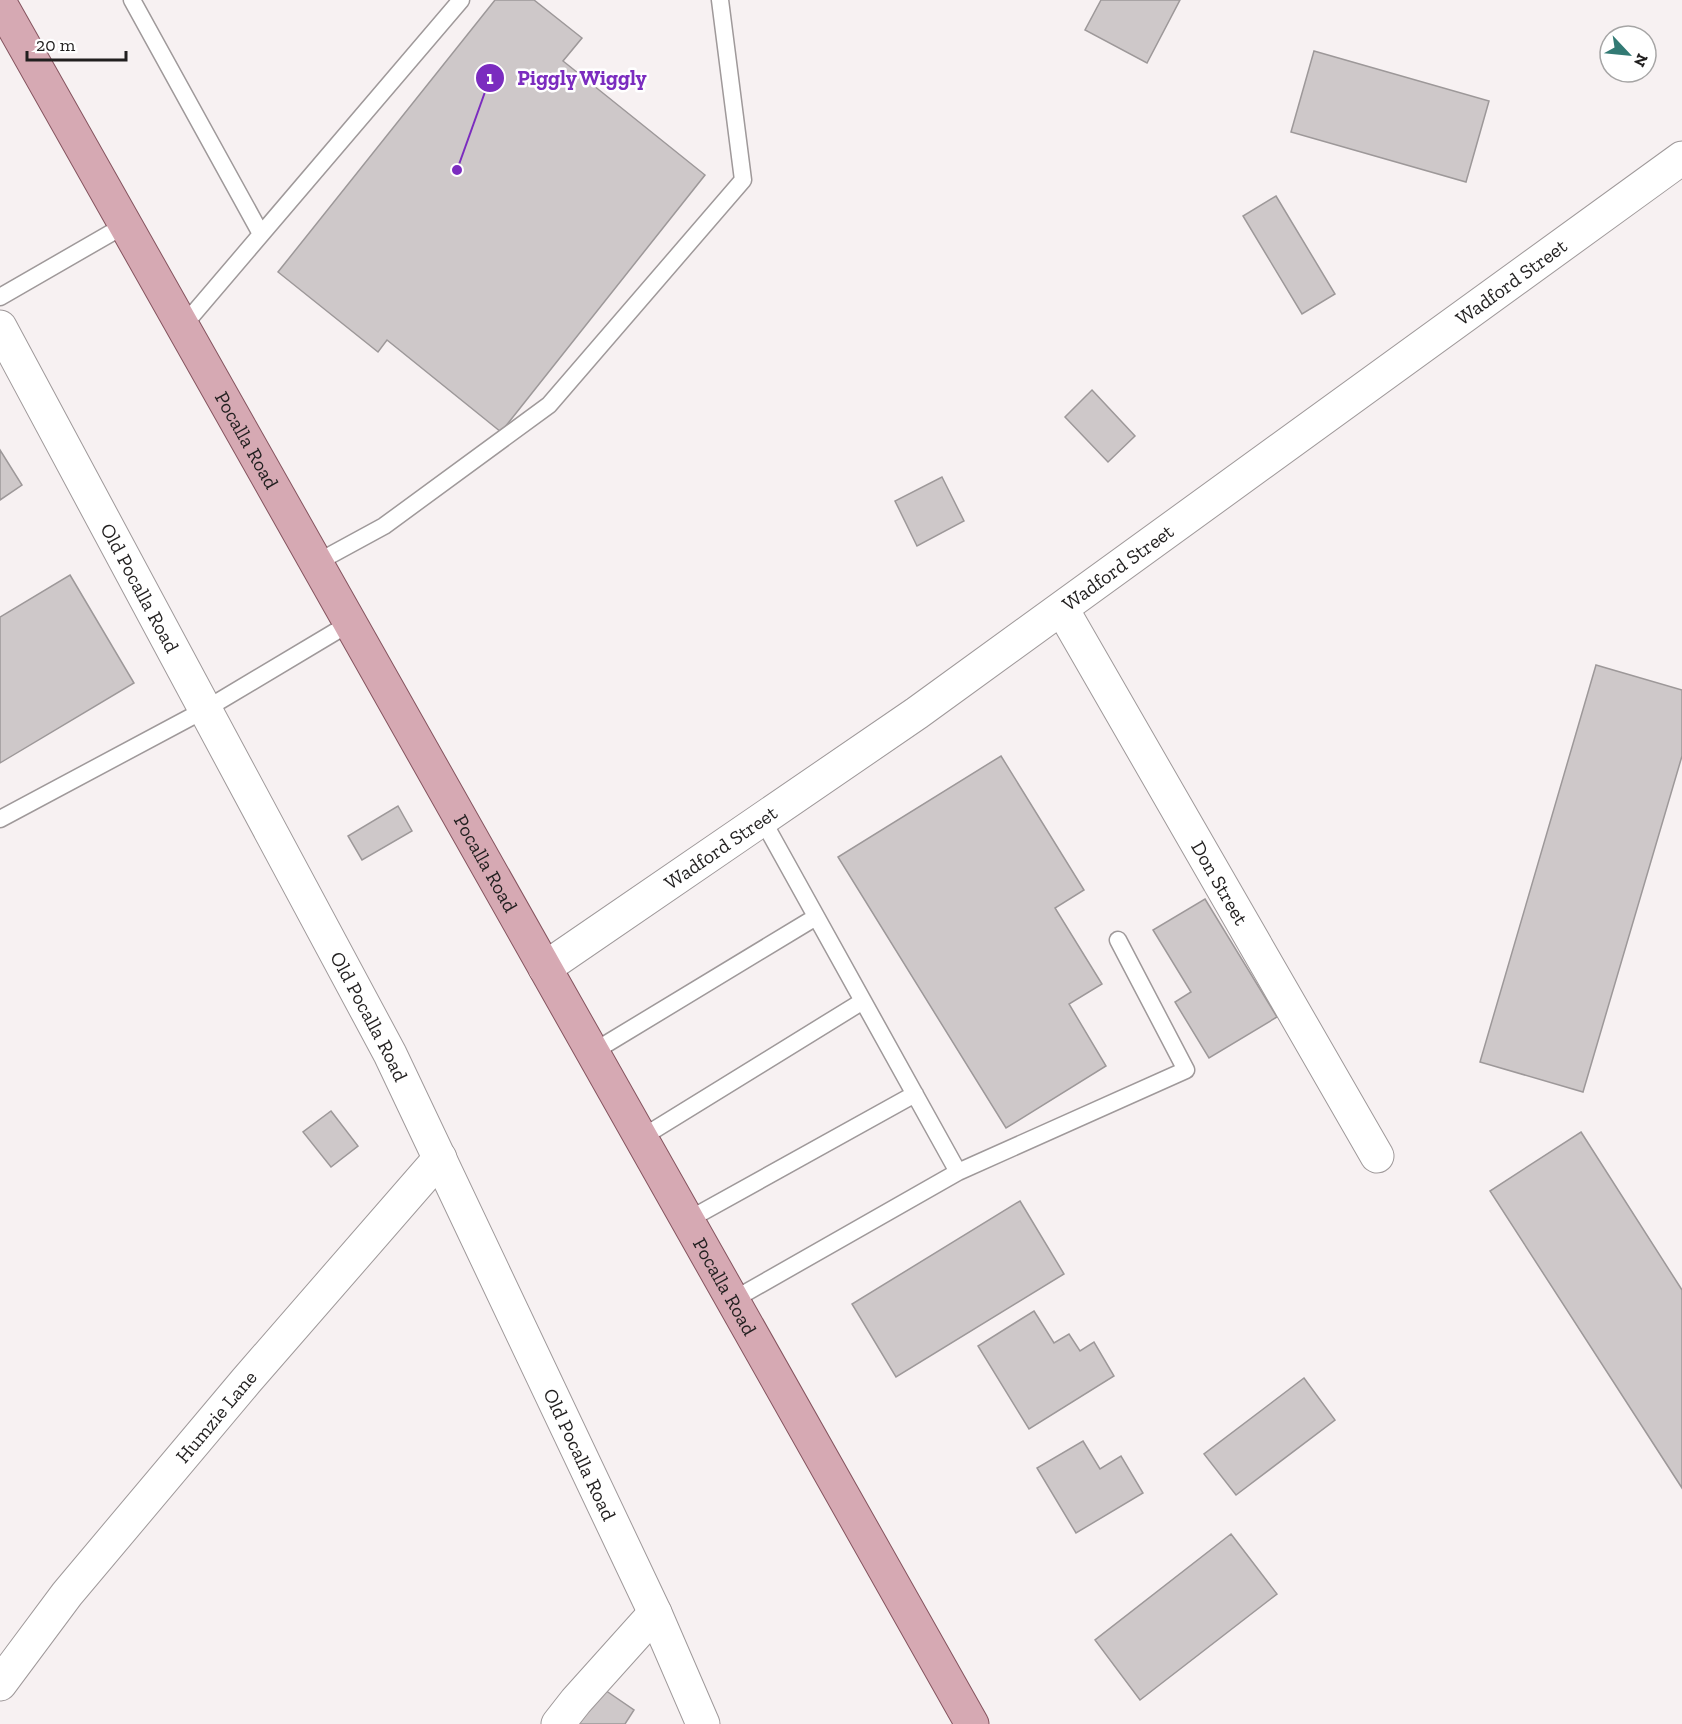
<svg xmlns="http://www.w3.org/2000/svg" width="1682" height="1724" font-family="'Zilla Slab',serif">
	<rect width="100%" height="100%" fill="#f7f1f2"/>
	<path fill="#cec8c9" stroke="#9d9899" stroke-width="1.5" d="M495,0h39l48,38 -19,23 142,114 -204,257 -114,-92 -9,12 -100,-80z
		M1101,0h79l-33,63 -62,-33z
		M1314,51l175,50 -23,81 -175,-50z
		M1276,196l59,98 -33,20 -59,-98z
		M1092,390l43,46 -27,26 -43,-45z
		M0,450l22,35 -22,15z
		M942,477l22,44 -47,25 -22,-45z
		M70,575l64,108 -134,80v-146z
		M1596,665l86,25v66l-99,336 -103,-30z
		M1001,756l83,134 -29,18 47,76 -33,20 37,62 -100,62 -168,-271z
		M398,806l14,25 -50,29 -14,-24z
		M1205,899l72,118 -68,41 -34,-56 16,-10 -38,-62z
		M331,1111l27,35 -27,21 -28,-35z
		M1581,1132l101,158v198l-192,-297z
		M1020,1201l44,73 -168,103 -44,-73z
		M1034,1311l20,32 15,-9 11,17 14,-9 20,34 -85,53 -51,-83z
		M1304,1378l31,42 -99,75 -32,-41z
		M1083,1441l17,28 21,-13 22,37 -67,40 -39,-65z
		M1231,1534l46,60 -137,106 -45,-60z
		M602,1688l32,22 -9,14h-48z"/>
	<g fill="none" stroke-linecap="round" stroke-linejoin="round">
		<defs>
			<path id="service" d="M132,0l129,234
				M0,297l125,-72
				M183,326l278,-326
				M316,563l68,-37 165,-121 194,-225 -23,-180
				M0,819l206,-110 144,-86
				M593,1052l223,-135
				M641,1138l222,-137
				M958,1172l228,-102 -68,-130
				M688,1220l227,-126
				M733,1300l225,-128 -196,-353"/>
			<g id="minor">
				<path id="s1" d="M0,327l390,727 265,559 48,111"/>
				<path id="s2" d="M1062,609l315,547"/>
				<path id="s3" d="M545,968l372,-255 765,-555"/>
				<path id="s4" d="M0,1684l67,-90 179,-213 194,-223"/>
				<path d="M558,1724l18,-23 79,-88"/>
			</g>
			<g id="primary">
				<path id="s5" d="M0,3l972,1721"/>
			</g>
		</defs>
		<use href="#service" stroke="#9f999a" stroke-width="19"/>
		<use href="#minor" stroke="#9f999a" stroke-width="35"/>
		<use href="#primary" stroke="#85545f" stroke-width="35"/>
		<use href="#service" stroke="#fff" stroke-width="16"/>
		<use href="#minor" stroke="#fff" stroke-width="33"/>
		<use href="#primary" stroke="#d6a9b3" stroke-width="33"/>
	</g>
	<g text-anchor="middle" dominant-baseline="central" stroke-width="5" stroke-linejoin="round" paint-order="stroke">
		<g font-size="20" fill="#211f1f" stroke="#fff">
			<text stroke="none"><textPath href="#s3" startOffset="1185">Wadford Street</textPath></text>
			<text stroke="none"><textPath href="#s5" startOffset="502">Pocalla Road</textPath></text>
			<text stroke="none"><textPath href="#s3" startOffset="699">Wadford Street</textPath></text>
			<text stroke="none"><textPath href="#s1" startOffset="296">Old Pocalla Road</textPath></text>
			<text stroke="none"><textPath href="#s3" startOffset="213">Wadford Street</textPath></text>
			<text stroke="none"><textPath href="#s5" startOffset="988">Pocalla Road</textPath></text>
			<text stroke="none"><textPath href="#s2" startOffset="316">Don Street</textPath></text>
			<text stroke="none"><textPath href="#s1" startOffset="782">Old Pocalla Road</textPath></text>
			<text stroke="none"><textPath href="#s5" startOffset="1474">Pocalla Road</textPath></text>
			<text stroke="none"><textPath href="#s4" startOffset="344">Humzie Lane</textPath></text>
			<text stroke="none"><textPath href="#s1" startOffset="1268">Old Pocalla Road</textPath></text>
		</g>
	</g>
	<path fill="none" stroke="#7b2cbf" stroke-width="2" d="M457 170L490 78"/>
	<g fill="#7b2cbf" stroke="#fff" stroke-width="2">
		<circle cx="457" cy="170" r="6"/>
		<circle cx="490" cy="78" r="15"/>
	</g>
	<g font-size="18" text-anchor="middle" font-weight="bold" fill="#fff">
		<text x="490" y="84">1</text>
	</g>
	<g font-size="21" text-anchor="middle" font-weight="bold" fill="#7b2cbf" stroke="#fff" stroke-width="5" stroke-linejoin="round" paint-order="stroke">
		<text x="582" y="85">Piggly Wiggly</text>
	</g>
	<g transform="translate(1628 54) rotate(116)"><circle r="28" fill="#ffffff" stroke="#a6a5a5" stroke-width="1.5"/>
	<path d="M0-4.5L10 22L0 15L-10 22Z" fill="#327a74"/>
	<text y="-9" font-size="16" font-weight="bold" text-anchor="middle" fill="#211f1f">N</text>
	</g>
	<path d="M27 51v9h99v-9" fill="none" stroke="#211f1f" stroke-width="3"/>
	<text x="36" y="51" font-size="18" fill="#211f1f" stroke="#ffffff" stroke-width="4.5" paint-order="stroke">20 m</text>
</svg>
